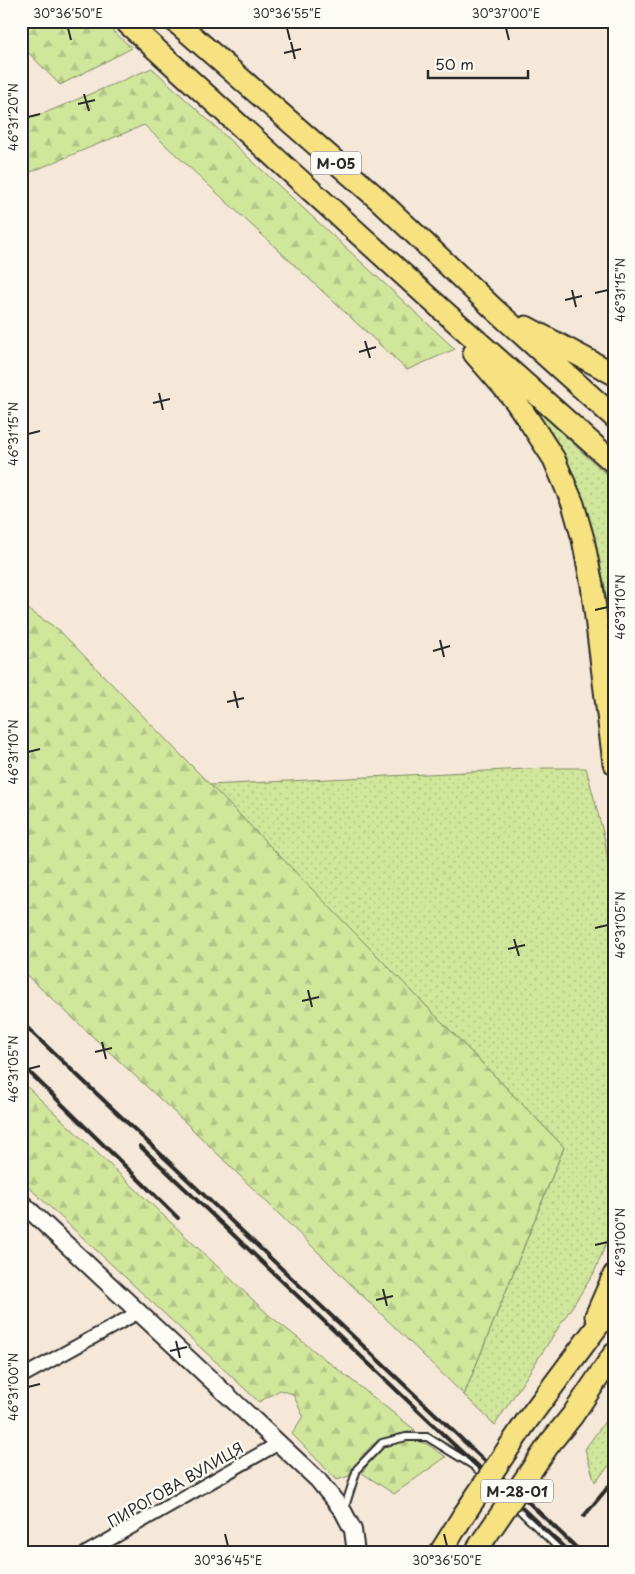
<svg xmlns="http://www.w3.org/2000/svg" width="635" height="1574" font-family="'Playpen Sans',sans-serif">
	<defs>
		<pattern id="grass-dots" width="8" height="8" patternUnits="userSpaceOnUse" patternTransform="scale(1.25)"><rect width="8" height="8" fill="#d0e69b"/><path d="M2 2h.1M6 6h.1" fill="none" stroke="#b3c586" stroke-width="1.8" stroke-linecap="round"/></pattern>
		<pattern id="forest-firs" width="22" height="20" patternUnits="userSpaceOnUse" patternTransform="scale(1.25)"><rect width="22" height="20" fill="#d0e69b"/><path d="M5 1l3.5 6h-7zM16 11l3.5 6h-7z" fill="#b3c586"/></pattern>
	</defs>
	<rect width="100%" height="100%" fill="#f5e8d9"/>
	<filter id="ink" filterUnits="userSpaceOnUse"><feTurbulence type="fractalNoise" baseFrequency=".02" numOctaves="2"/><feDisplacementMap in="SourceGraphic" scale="10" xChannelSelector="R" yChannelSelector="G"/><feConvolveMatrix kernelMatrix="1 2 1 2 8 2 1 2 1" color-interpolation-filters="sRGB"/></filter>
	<g filter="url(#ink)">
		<path fill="url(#grass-dots)" stroke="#7e8863" d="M531,405l83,76v167l-10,-66 -11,-46z
			M546,768h40l19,72 9,72v312l-20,49 -99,152 -31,-30 100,-248 -354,-362z
			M614,1409v51l-19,22 -10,-33z"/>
		<path fill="url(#forest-firs)" stroke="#7e8863" d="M21,21h81l30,27 -72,37 -39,-40z
			M152,68l303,281 -48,21 -263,-245 -123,51v-53z
			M21,605l38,25 505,517 -100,248 -277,-271 -166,-154z
			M21,1081l249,235 145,114 -32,8 -11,7 -8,9 -15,22 -12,4 -45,-46 11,-18 -10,-22 -13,-4 -21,12 -238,-222z
			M413,1440l14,4 19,13 -52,37 -32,-21c17,-26 20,-29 51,-33z"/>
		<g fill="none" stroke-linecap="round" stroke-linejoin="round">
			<defs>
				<path id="service" d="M344,1510l13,-41 25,-26 24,-6h21l47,29 90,87"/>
				<path id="minor" d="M21,1377l118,-65
					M86,1553l193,-110"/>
				<path id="tertiary" d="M21,1202l297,278 25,31 10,19 3,23"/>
				<path id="trunk" d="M125,21l304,277 185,165
					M175,21l202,177 117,111 120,108
					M526,327l88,47
					M474,353l40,46 16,23 24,37 19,45 10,35 9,46 22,178
					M596,1316l18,-41
					M526,1422l88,-118
					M550,1443l22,-27 42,-62
					M440,1553l23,-37
					M475,1553l9,-14"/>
			</defs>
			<use href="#service" stroke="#2b2b2b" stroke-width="10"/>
			<use href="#minor" stroke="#2b2b2b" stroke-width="16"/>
			<use href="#tertiary" stroke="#2b2b2b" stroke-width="20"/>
			<use href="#trunk" stroke="#2b2b2b" stroke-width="25"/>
			<use href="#service" stroke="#fdfcf7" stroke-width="6"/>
			<use href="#minor" stroke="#fdfcf7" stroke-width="12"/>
			<use href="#tertiary" stroke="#fdfcf7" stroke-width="16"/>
			<use href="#trunk" stroke="#f7e281" stroke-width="21"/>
			<path stroke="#2b2b2b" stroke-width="4" d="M21,1022l561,531
				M21,1064l157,154
				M140,1146l310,295 120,112
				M584,1516l30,-36"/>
			<defs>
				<path id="trunk-bridge" d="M463,1516l63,-94
					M484,1539l66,-96"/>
			</defs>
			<use href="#trunk-bridge" stroke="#2b2b2b" stroke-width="25" stroke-linecap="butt"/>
			<use href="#trunk-bridge" stroke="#f7e281" stroke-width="21"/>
		</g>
	</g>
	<path fill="none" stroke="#2b2b2b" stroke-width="2" d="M68,28l3,12M287,28l3,12M506,28l3,12M291,42l4,17M284,53l17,-4M84,94l5,17M78,104l17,-4M28,117l12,-3M572,290l4,17M595,293l13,-3M565,300l17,-4M365,341l5,17M359,352l17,-5M159,393l4,17M153,403l17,-4M28,434l12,-3M595,610l13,-3M440,640l4,17M433,651l17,-5M234,691l4,17M227,702l17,-4M28,752l12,-3M595,928l13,-3M514,939l5,17M508,949l17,-4M308,990l4,17M302,1001l17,-4M102,1042l4,17M95,1052l17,-4M28,1069l12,-3M595,1245l13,-3M383,1289l4,17M376,1300l17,-4M176,1341l4,17M170,1351l17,-4M28,1387l12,-3M225,1534l3,12M444,1534l3,12"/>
	<g text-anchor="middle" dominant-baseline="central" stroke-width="4.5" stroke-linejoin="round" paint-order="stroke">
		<g fill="#fdfcf7" stroke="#6a6a68" stroke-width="1">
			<rect x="311" y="151.5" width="50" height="23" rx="4"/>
			<rect x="481" y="1479.5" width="72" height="23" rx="4"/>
		</g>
		<g font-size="14" font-weight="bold" fill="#2b2b2b">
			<text x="336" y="163">М-05</text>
			<text x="517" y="1491">М-28-01</text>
		</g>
		<g font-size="15" fill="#2b2b2b" stroke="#fdfcf7">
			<text transform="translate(175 1484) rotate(-30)">ПИРОГОВА ВУЛИЦЯ</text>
		</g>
	</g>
	<rect width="635" height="1574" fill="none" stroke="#fdfcf7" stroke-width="55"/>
	<path d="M428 70v8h100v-8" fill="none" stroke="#2b2b2b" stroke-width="2.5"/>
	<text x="435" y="70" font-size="15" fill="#2b2b2b" stroke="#fdfcf7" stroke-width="4" paint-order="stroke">50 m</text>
	<rect x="28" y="28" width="580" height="1518" fill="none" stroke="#2b2b2b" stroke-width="2"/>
	<g font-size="12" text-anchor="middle" fill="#2b2b2b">
		<text x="68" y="18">30°36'50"E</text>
		<text x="287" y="18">30°36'55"E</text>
		<text x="506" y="18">30°37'00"E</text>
		<text transform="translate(14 117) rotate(-90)" y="4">46°31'20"N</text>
		<text transform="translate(621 290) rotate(-90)" y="4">46°31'15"N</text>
		<text transform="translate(14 434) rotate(-90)" y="4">46°31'15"N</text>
		<text transform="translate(621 607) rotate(-90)" y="4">46°31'10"N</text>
		<text transform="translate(14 752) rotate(-90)" y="4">46°31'10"N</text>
		<text transform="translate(621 925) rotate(-90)" y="4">46°31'05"N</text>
		<text transform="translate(14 1069) rotate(-90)" y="4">46°31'05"N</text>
		<text transform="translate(621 1242) rotate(-90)" y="4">46°31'00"N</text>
		<text transform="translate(14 1387) rotate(-90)" y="4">46°31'00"N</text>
		<text x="228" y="1565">30°36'45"E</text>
		<text x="447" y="1565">30°36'50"E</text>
	</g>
</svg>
